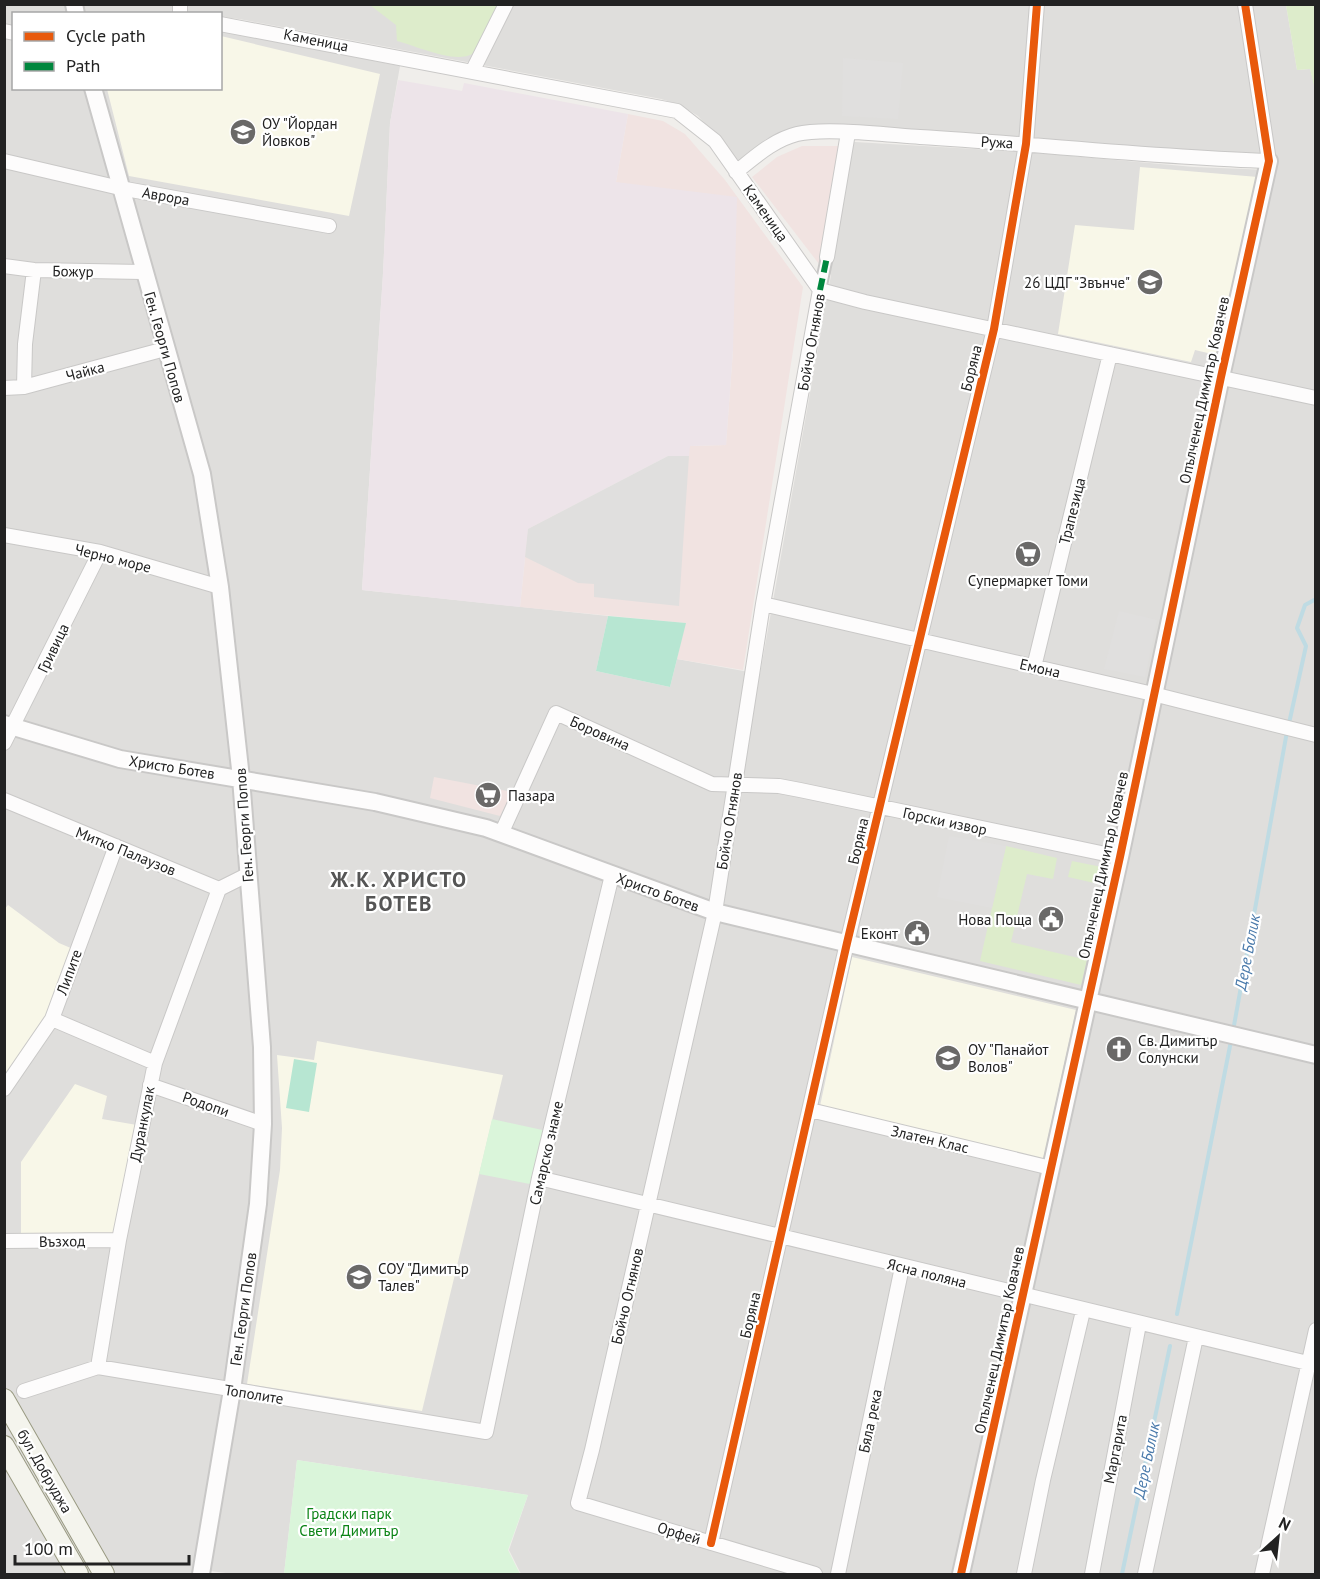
<svg xmlns="http://www.w3.org/2000/svg" width="1320" height="1579" font-family="'PT Sans',sans-serif">
	<rect width="100%" height="100%" fill="#f0eeeb"/>
	<path fill="#dfdedc" d="M5,5h64l2,8 -57,1v74l74,1 109,387 18,111 19,182 -113,-17 -116,-36z
		M81,5h1205l11,65 13,-1 6,21 -1,1484h-794l-12,-24 19,-55 -231,-35 -13,114h-50l-24,-3 58,-367 4,-82 -5,-75 -42,-461 -126,-497 121,-1 1,-57 179,35 -10,57 -7,151 -21,316 246,26 -12,55 74,16 7,-28 83,15 71,-399 -77,-98 101,-35 171,10 168,15 76,3 -76,-18 -167,-15 -178,-11h-50l-33,13 -27,22 -41,-45 -18,-11 -19,-6 -422,-80 -18,-2 -1,-3 -138,-1z
		M4,731l233,52 20,265 -4,156 -57,370h-191z"/>
	<path fill="#f1e3e1" d="M628,114l35,7 22,13 40,46 78,107 -60,383 -66,-11 8,-36 -165,-16 8,-78 162,-83 36,-1 7,-95v-43l-117,-125z
		M802,146h39l-22,118 -67,-87 25,-20z
		M434,777l78,15 -12,24 -70,-18z"/>
	<path fill="#ede4e9" d="M398,80l64,11 2,-8 164,31 -12,68 121,15 -4,153 -7,95 -36,1 -1,10h-21l-140,73 -8,78 -158,-17 21,-316 7,-151z"/>
	<path fill="#f8f7e8" d="M221,36l159,38 -31,142 -220,-40 -22,-87 113,-1z
		M1140,167l118,10 -42,178 -21,-5 -4,12 -133,-28 17,-109 59,5z
		M8,905l51,38 14,6 -25,66 -43,66 -1,-171z
		M852,957l224,53 -33,150 -223,-54z
		M317,1041l186,34 -81,336 -175,-27 33,-214 2,-42 -5,-73 37,5z
		M75,1084l32,12 -5,23 35,6 -23,111h-93v-74z"/>
	<path fill="#ddeccb" d="M370,5h130l-24,46c-15,16 -59,-5 -79,-10l-1,-16z
		M1286,5h29v85l-5,-21 -13,1z
		M1006,846l51,12 -4,21 -26,-5 -16,68 76,18 -6,25 -101,-24z
		M1072,861l35,7 -4,17 -35,-8z"/>
	<path fill="#daf5da" d="M492,1119l55,12 -12,54 -56,-11z
		M297,1460l231,35 -20,55 12,24h-236z"/>
	<path fill="#b7e6d2" d="M608,616l78,7 -16,64 -74,-16z
		M294,1059l23,4 -8,49 -23,-4z"/>
	<path fill="#e0dfde" d="M843,58l60,5 -5,56 -56,-3z
		M668,456h21l-10,150 -85,-9v-13l-16,-1 -53,-26 3,-28z
		M1119,611l38,9 -12,57 -41,-8z
		M949,836l57,10 -14,62 -55,-11z"/>
	<g fill="none" stroke-linecap="round" stroke-linejoin="round">
		<path stroke="#bfdbe3" stroke-width="4" d="M1233,1031l53,-294 20,-91 -9,-18 8,-23 11,-6
			M1177,1314l54,-273
			M1122,1574l48,-228"/>
		<defs>
			<path id="pedestrian" d="M820,290l7,-33"/>
			<path id="minor" d="M180,4v10
				M220,24l457,87 38,30 105,149 45,12 451,96
				M4,31l10,2
				M473,70l33,-66
				M4,161l116,27 209,38
				M736,172c19,-15 37,-32 61,-38 28,-7 92,1 123,3 117,7 233,20 349,24l-24,-157
				M827,257l21,-124
				M4,266l30,4 108,2
				M24,387l1,-43 9,-74
				M4,388l20,-1 141,-38
				M4,535l96,17 120,35
				M763,604l390,90 163,41
				M1034,667l76,-313
				M4,743l96,-191
				M4,800l215,89 28,-14
				M501,834l55,-121 156,71 67,2 21,4 320,67
				M52,1019l103,44
				M150,1085l113,39
				M4,1089l48,-70 64,-173
				M810,1110l241,58
				M539,1178l777,187
				M4,1241l115,-1
				M98,1367l21,-127 36,-177 64,-174
				M24,1391l74,-24 388,65 53,-254 73,-303
				M711,1543l136,-600 147,-614 32,-185 11,-140
				M815,1574l-237,-71 14,-53 123,-538 48,-308 57,-314
				M838,1574l64,-307
				M1024,1574l19,-94 40,-169
				M1092,1574l47,-250
				M1145,1574l51,-237
				M1262,1574l54,-244"/>
			<path id="tertiary" d="M74,4l2,10
				M93,88l109,386 18,113 21,191 21,269 1,77 -5,80 -26,186 -31,184
				M4,724l116,35 255,43 111,26 229,84 601,143
				M961,1574l159,-717 101,-480 48,-216"/>
			<path id="secondary" d="M4,1399l100,175
				M4,1446l74,128"/>
		</defs>
		<use href="#pedestrian" stroke="#c9c8c7" stroke-width="14"/>
		<use href="#minor" stroke="#c9c8c7" stroke-width="16"/>
		<use href="#tertiary" stroke="#c9c8c7" stroke-width="20"/>
		<use href="#secondary" stroke="#999a82" stroke-width="22"/>
		<use href="#pedestrian" stroke="#fdfcfc" stroke-width="10"/>
		<use href="#minor" stroke="#fdfcfc" stroke-width="14"/>
		<use href="#tertiary" stroke="#fdfcfc" stroke-width="16"/>
		<use href="#secondary" stroke="#f4f4ed" stroke-width="20"/>
		<path stroke="#00873e" stroke-width="6" stroke-dasharray="12 6" stroke-linecap="butt" d="M820,290l7,-33"/>
		<defs>
			<path id="cycleway" d="M711,1543l136,-600 147,-614 32,-185 11,-140
				M961,1574l159,-717 101,-480 48,-216 -24,-157"/>
		</defs>
		<use href="#cycleway" stroke="#fff" stroke-width="11"/>
		<use href="#cycleway" stroke="#e8590c" stroke-width="8"/>
	</g>
	<defs>
		<symbol id="school-disc" viewBox="-11 -11 22 22"><circle r="9.5" fill="#6a6968" stroke="#fff"/><path d="M0-5L7-2L0 1L-7-2ZM-4 1L0 2.5L4 1V4Q0 6-4 4Z" fill="#fff"/></symbol>
		<symbol id="supermarket-disc" viewBox="-11 -11 22 22"><circle r="9.5" fill="#6a6968" stroke="#fff"/><path d="M-6-5.5h2.5l.6 2H6L4.5 2H-2.5L-4.4-4H-6ZM-1.5 3.2a1.3 1.3 0 1 0 .1 0ZM3 3.2a1.3 1.3 0 1 0 .1 0Z" fill="#fff"/></symbol>
		<symbol id="civic-disc" viewBox="-11 -11 22 22"><circle r="9.5" fill="#6a6968" stroke="#fff"/><path d="M-.6-6.5H3V-4.5H.6V-3L4-1V1h2V6H-6V1h2V-1L-.6-3ZM-1.2 2.5V6h2.4V2.5Z" fill="#fff"/></symbol>
		<symbol id="church-disc" viewBox="-11 -11 22 22"><circle r="9.5" fill="#6a6968" stroke="#fff"/><path d="M-1.2-6h2.4v3.5h3.3v2.4h-3.3V6h-2.4V-.1h-3.3v-2.4h3.3Z" fill="#fff"/></symbol>
	</defs>
	<g fill-rule="evenodd">
		<use href="#school-disc" x="228" y="117" width="30" height="30"/>
		<use href="#school-disc" x="1135" y="267" width="30" height="30"/>
		<use href="#supermarket-disc" x="1013" y="539" width="30" height="30"/>
		<use href="#supermarket-disc" x="473" y="780" width="30" height="30"/>
		<use href="#civic-disc" x="1036" y="904" width="30" height="30"/>
		<use href="#civic-disc" x="902" y="918" width="30" height="30"/>
		<use href="#church-disc" x="1104" y="1034" width="30" height="30"/>
		<use href="#school-disc" x="933" y="1043" width="30" height="30"/>
		<use href="#school-disc" x="344" y="1262" width="30" height="30"/>
	</g>
	<g text-anchor="middle" dominant-baseline="central" stroke-width="4.5" stroke-linejoin="round" paint-order="stroke">
		<g font-size="15" fill="#222" stroke="#fff">
			<text transform="translate(316 40) rotate(11)">Каменица</text>
			<text transform="translate(997 142) rotate(3)">Ружа</text>
			<text transform="translate(166 196) rotate(10)">Аврора</text>
			<text transform="translate(766 213) rotate(55)">Каменица</text>
			<text transform="translate(73 271) rotate(1)">Божур</text>
			<text transform="translate(811 342) rotate(-80)">Бойчо Огнянов</text>
			<text transform="translate(165 347) rotate(74)">Ген. Георги Попов</text>
			<text transform="translate(971 368) rotate(-76)">Боряна</text>
			<text transform="translate(85 371) rotate(-15)">Чайка</text>
			<text transform="translate(1204 390) rotate(-78)">Опълченец Димитър Ковачев</text>
			<text transform="translate(1072 511) rotate(-76)">Трапезица</text>
			<text transform="translate(113 558) rotate(14)">Черно море</text>
			<text transform="translate(53 648) rotate(-64)">Гривица</text>
			<text transform="translate(1040 668) rotate(13)">Емона</text>
			<text transform="translate(600 733) rotate(24)">Боровина</text>
			<text transform="translate(172 767) rotate(9)">Христо Ботев</text>
			<text transform="translate(729 821) rotate(-81)">Бойчо Огнянов</text>
			<text transform="translate(945 821) rotate(12)">Горски извор</text>
			<text transform="translate(244 825) rotate(-94)">Ген. Георги Попов</text>
			<text transform="translate(858 841) rotate(-77)">Боряна</text>
			<text transform="translate(126 851) rotate(22)">Митко Палаузов</text>
			<text transform="translate(1103 865) rotate(-78)">Опълченец Димитър Ковачев</text>
			<text transform="translate(658 892) rotate(20)">Христо Ботев</text>
			<text transform="translate(69 972) rotate(-70)">Липите</text>
			<text transform="translate(206 1104) rotate(19)">Родопи</text>
			<text transform="translate(142 1124) rotate(-79)">Дуранкулак</text>
			<text transform="translate(930 1139) rotate(13)">Златен Клас</text>
			<text transform="translate(546 1153) rotate(-77)">Самарско знаме</text>
			<text transform="translate(62 1241) rotate(-1)">Възход</text>
			<text transform="translate(927 1273) rotate(14)">Ясна поляна</text>
			<text transform="translate(627 1296) rotate(-77)">Бойчо Огнянов</text>
			<text transform="translate(243 1309) rotate(-82)">Ген. Георги Попов</text>
			<text transform="translate(750 1315) rotate(-77)">Боряна</text>
			<text transform="translate(999 1340) rotate(-78)">Опълченец Димитър Ковачев</text>
			<text transform="translate(254 1394) rotate(9)">Тополите</text>
			<text transform="translate(870 1421) rotate(-78)">Бяла река</text>
			<text transform="translate(1115 1449) rotate(-79)">Маргарита</text>
			<text transform="translate(45 1471) rotate(60)">бул. Добруджа</text>
			<text transform="translate(679 1533) rotate(17)">Орфей</text>
		</g>
		<g font-size="15" fill="#222" stroke="#fff" text-anchor="start">
			<text x="262" y="123">ОУ "Йордан<tspan x="262" dy="17">Йовков"</tspan></text>
			<text x="1130" y="282" text-anchor="end">26 ЦДГ "Звънче"</text>
			<text x="1028" y="580" text-anchor="middle">Супермаркет Томи</text>
			<text x="508" y="795">Пазара</text>
			<text x="1032" y="919" text-anchor="end">Нова Поща</text>
			<text x="898" y="933" text-anchor="end">Еконт</text>
			<text x="1138" y="1040">Св. Димитър<tspan x="1138" dy="17">Солунски</tspan></text>
			<text x="968" y="1049">ОУ "Панайот<tspan x="968" dy="17">Волов"</tspan></text>
			<text x="378" y="1268">СОУ "Димитър<tspan x="378" dy="17">Талев"</tspan></text>
		</g>
		<g font-size="15" fill="#0c8416" stroke="#fff">
			<text x="349" y="1513">Градски парк<tspan x="349" dy="17">Свети Димитър</tspan></text>
		</g>
		<g font-size="16" font-style="italic" fill="#4a7aab" stroke="#fff">
			<text transform="translate(1247 952) rotate(-79)">Дере Балик</text>
			<text transform="translate(1146 1460) rotate(-78)">Дере Балик</text>
		</g>
		<g font-size="21" font-weight="bold" letter-spacing="1.5" fill="#555" stroke="#fff">
			<text x="399" y="879">Ж.К. ХРИСТО<tspan x="399" dy="24">БОТЕВ</tspan></text>
		</g>
	</g>
	<rect width="1320" height="1579" fill="none" stroke="#222222" stroke-width="12"/>
	<rect x="12" y="12" width="210" height="78" fill="#ffffff" stroke="#a7a7a7" stroke-width="1.5"/>
	<rect x="24" y="32" width="30" height="9" fill="#e8590c" stroke="#a7a7a7" stroke-width="1.5"/>
	<text x="66" y="42" font-size="18" fill="#222222">Cycle path</text>
	<rect x="24" y="62" width="30" height="9" fill="#00873e" stroke="#a7a7a7" stroke-width="1.5"/>
	<text x="66" y="72" font-size="18" fill="#222222">Path</text>
	<g transform="translate(1278 1537) rotate(27)" stroke="#ffffff" stroke-width="4.5" paint-order="stroke">
	<path d="M0-4.5L10 22L0 15L-10 22Z" fill="#222222"/>
	<text y="-9" font-size="16" font-weight="bold" text-anchor="middle" fill="#222222">N</text>
	</g>
	<path d="M15 1555v9h174v-9" fill="none" stroke="#222222" stroke-width="3"/>
	<text x="24" y="1555" font-size="18" fill="#222222" stroke="#ffffff" stroke-width="4.5" paint-order="stroke">100 m</text>
</svg>
